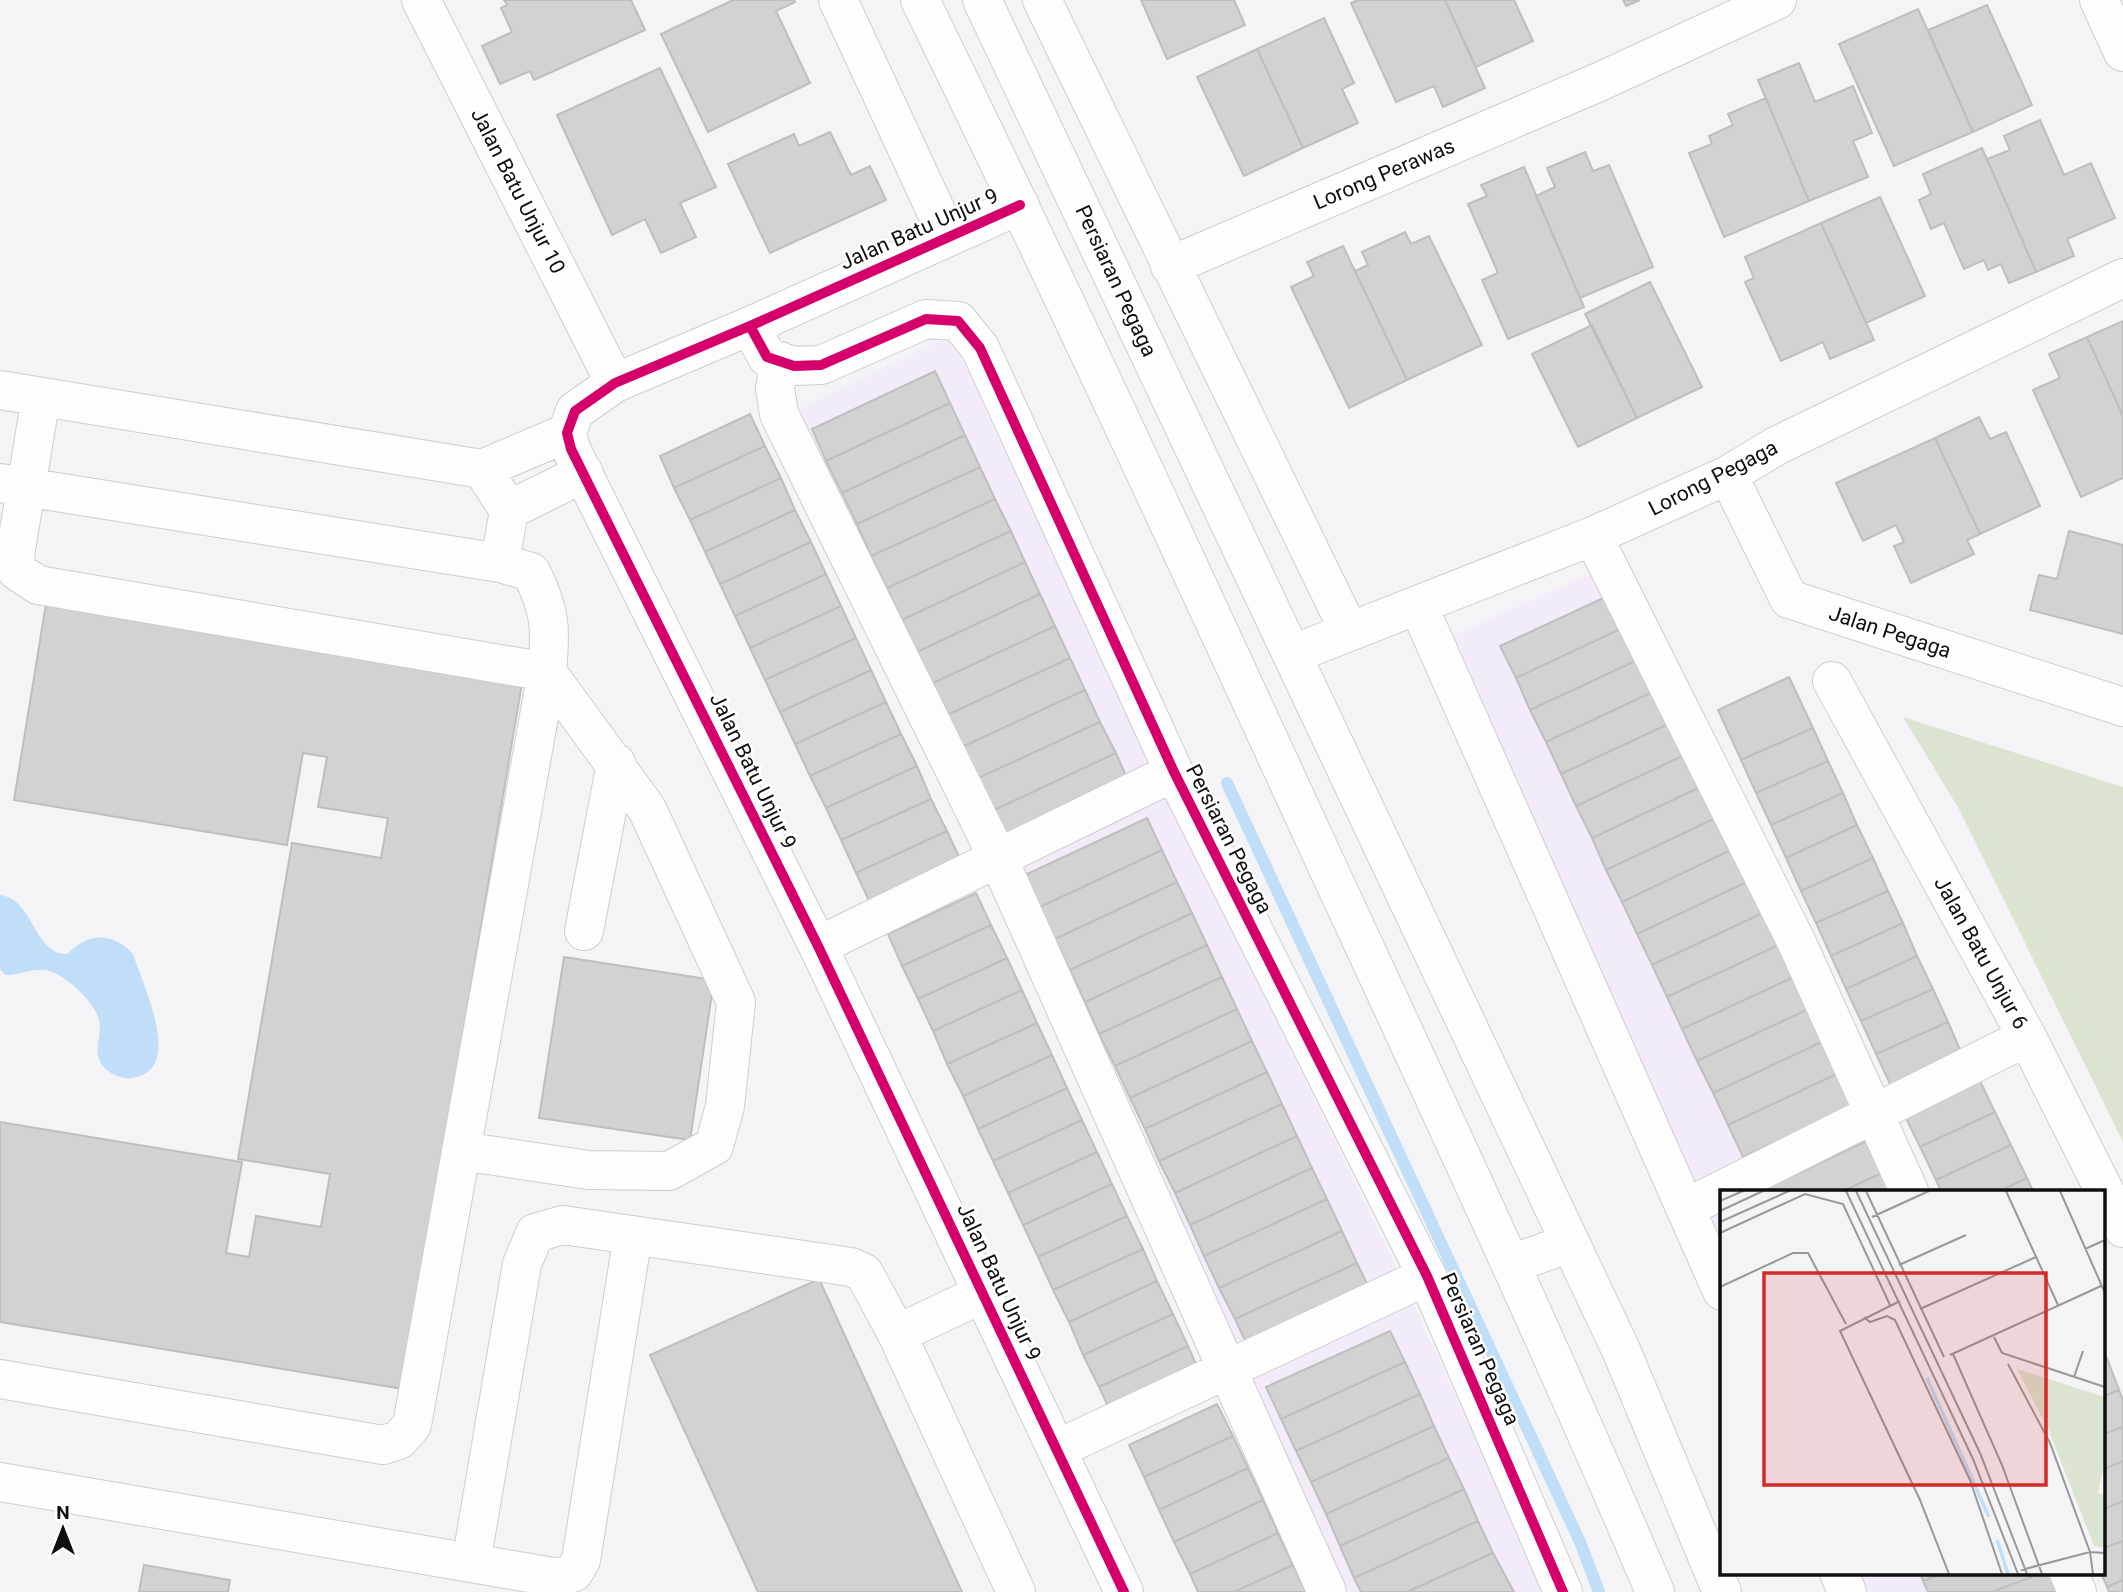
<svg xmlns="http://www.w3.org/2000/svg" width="2123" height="1592" font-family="Roboto,sans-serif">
	<rect width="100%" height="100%" fill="#f4f4f6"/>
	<path fill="#f3ebf7" d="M951,335l241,514 189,386 165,357h-208l-548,-1178z
		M1599,570l300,621h-177v65l-274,-618z
		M1855,1573h203l8,19h-204z"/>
	<path fill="#dbe4d1" d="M1903,717l220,70v355l-164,-333z"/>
	<path fill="#c0def7" d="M0,895c35,5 33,59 67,59 21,-22 46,-22 66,0 9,29 50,111 4,123 -11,3 -22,0 -30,-7 -18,-15 -4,-32 -8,-50 -4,-18 -34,-46 -53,-50 -14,-2 -27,5 -41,5l-5,-6z"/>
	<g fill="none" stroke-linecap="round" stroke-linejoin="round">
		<path stroke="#c0def7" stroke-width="12" d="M1227,783l353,759 19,50"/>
	</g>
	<path fill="#d2d2d3" stroke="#bebebe" stroke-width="2" d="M504,0h127l14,30 -111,50 -4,-9 -30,13 -18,-38 30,-14 -11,-24 6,-3z
		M733,0h61l1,2 -19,9 34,72 -102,49 -47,-98z
		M1141,0h93l11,25 -78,34z
		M1358,0h87l40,88 -42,19 -9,-21 -38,16 -45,-99z
		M1445,0h69l19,41 -57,26z
		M1623,0h17l-14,6z
		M1987,5l45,100 -59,27 -45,-102z
		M1918,9l55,123 -79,34 -55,-122z
		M1324,18l30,65 -12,6 16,34 -55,25 -46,-99z
		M1257,49l46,99 -59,28 -47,-99z
		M1799,63l16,39 38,-16 19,47 -19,8 15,36 -59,24 -51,-121z
		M660,68l56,119 -36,16 16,34 -35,16 -16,-34 -33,16 -55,-120z
		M1766,98l43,103 -85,36 -35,-84 23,-9 -3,-8 24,-11 -5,-11z
		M2040,120l24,55 27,-12 24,55 -48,21 7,17 -38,16 -49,-113 23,-9 -6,-14z
		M830,132l21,43 19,-9 16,34 -116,53 -42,-89 66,-30 5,12z
		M1982,148l54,124 -27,11 -8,-19 -13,6 -4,-10 -20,9 -20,-46 -13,6 -12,-29 12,-6 -8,-20z
		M1585,152l8,19 16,-6 44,102 -73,31 -44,-102 19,-9 -8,-19z
		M1524,167l60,140 -76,32 -26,-59 16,-7 -30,-69 19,-8 -6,-11z
		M1880,197l45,99 -59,27 -45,-100z
		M1821,223l53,117 -44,19 -7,-17 -42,19 -36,-79 9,-4 -9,-21z
		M1405,232l6,12 18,-8 53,109 -75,35 -52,-109 13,-6 -6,-13z
		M1343,246l64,134 -58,28 -58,-121 23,-11 -7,-14z
		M1650,282l52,105 -65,31 -52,-104z
		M2123,321v95l-36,-79z
		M1592,325l45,93 -59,29 -46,-93z
		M2087,337l36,79v62l-42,19 -48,-107 27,-12 -11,-24z
		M935,371l15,32 -124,58 -14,-32z
		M950,403l15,32 -123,58 -16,-32z
		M750,414l15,32 -91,42 -14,-32z
		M1979,417l11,22 16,-7 34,74 -60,28 -45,-96z
		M965,435l15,32 -123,57 -15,-31z
		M1935,438l45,96 -13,6 7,14 -63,29 -17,-37 10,-4 -8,-17 -33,16 -27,-58z
		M765,446l16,32 -91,42 -16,-32z
		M980,467l15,32 -124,57 -14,-32z
		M781,478l14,32 -90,42 -15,-32z
		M995,499l16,32 -124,57 -16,-32z
		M795,510l16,32 -91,42 -15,-32z
		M1011,531l14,31 -123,58 -15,-32z
		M2069,531l54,14v89l-93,-24 9,-35 18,4z
		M811,542l15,32 -91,42 -15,-32z
		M1025,562l15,32 -123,58 -15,-32z
		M826,574l15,32 -91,42 -15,-32z
		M1616,592l15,32 -115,54 -16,-32z
		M1040,594l15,32 -124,58 -14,-32z
		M46,604l476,79 -119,706 -403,-67v-200l242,40 -16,91 23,4 7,-41 65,11 9,-53 -92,-15 54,-316 89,15 7,-40 -70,-11 9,-50 -24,-4 -16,92 -273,-45z
		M841,606l15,32 -91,42 -15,-32z
		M1631,624l15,32 -116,54 -14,-32z
		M1055,626l15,32 -123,57 -16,-31z
		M856,638l15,32 -91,42 -15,-32z
		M1646,656l15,32 -115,54 -16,-32z
		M1070,658l15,32 -123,57 -15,-32z
		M871,670l15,32 -91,42 -15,-32z
		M1789,677l24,51 -72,32 -23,-50z
		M1661,688l16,32 -116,54 -15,-32z
		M1085,690l15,32 -124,57 -14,-32z
		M886,702l15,32 -91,42 -15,-32z
		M1677,720l14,32 -115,54 -15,-32z
		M1100,722l16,31 -124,58 -16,-32z
		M1813,728l15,33 -72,32 -15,-33z
		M901,734l16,32 -91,42 -16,-32z
		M1691,752l16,32 -115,54 -16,-32z
		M1116,753l14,32 -123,58 -15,-32z
		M1828,761l15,32 -72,32 -15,-32z
		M917,766l14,33 -90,41 -15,-32z
		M1707,784l15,31 -116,55 -14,-32z
		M1843,793l14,32 -71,33 -15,-33z
		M931,799l16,32 -91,42 -15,-33z
		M1722,815l15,32 -115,55 -16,-32z
		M1147,818l15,32 -122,57 -15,-32z
		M1857,825l16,33 -72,33 -15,-33z
		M947,831l15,32 -91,42 -15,-32z
		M1737,847l16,32 -116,55 -15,-32z
		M1162,850l15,32 -122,57 -15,-32z
		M1873,858l15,33 -72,32 -15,-32z
		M1753,879l14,32 -115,54 -15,-31z
		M1177,882l15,31 -122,57 -15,-31z
		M1888,891l15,32 -72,33 -15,-33z
		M976,893l15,32 -89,41 -14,-32z
		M1767,911l16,32 -116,54 -15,-32z
		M1192,913l15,32 -122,57 -15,-32z
		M1903,923l14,33 -71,33 -15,-33z
		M991,925l16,33 -89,41 -16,-33z
		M1783,943l15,32 -116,54 -15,-32z
		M1207,945l15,32 -123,57 -14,-32z
		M1917,956l16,33 -72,32 -15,-32z
		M564,957l150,23 -24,160 -151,-22z
		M1007,958l15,32 -89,41 -15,-32z
		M1798,975l15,32 -116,54 -15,-32z
		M1222,977l15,32 -122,57 -16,-32z
		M1933,989l15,33 -72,32 -15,-33z
		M1022,990l15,33 -90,41 -14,-33z
		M1813,1007l15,32 -115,54 -16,-32z
		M1237,1009l15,32 -122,57 -15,-32z
		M1948,1022l14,32 -71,32 -15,-32z
		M1037,1023l15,32 -89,41 -16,-32z
		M1828,1039l15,32 -115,54 -15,-32z
		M1252,1041l15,31 -122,57 -15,-31z
		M1052,1055l15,33 -89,41 -15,-33z
		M1843,1071l15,32 -115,54 -15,-32z
		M1267,1072l15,32 -123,57 -14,-32z
		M1979,1079l16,33 -75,35 -16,-33z
		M1067,1088l15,32 -89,41 -15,-32z
		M1282,1104l15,32 -122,57 -16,-32z
		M1995,1112l16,33 -75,35 -16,-33z
		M1082,1120l15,32 -89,41 -15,-32z
		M1297,1136l15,32 -122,57 -15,-32z
		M1871,1139l15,32 -43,20h-82z
		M2011,1145l16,33 -27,13h-59l-5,-11z
		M1097,1152l15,32 -89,41 -15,-32z
		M1312,1168l15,31 -123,57 -14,-31z
		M1886,1171l10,20h-53z
		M2027,1178l6,13h-33z
		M1112,1184l15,32 -89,41 -15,-32z
		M1327,1199l15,32 -123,57 -15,-32z
		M1127,1216l16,33 -90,41 -15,-33z
		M1342,1231l15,32 -122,56 -16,-31z
		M1143,1249l14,32 -88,41 -16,-32z
		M1357,1263l15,31 -122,57 -15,-32z
		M819,1279l143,313h-204l-108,-237z
		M1157,1281l16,33 -90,41 -14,-33z
		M1173,1314l15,32 -89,41 -16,-32z
		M1390,1331l15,31 -124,57 -15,-32z
		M1188,1346l14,32 -88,41 -15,-32z
		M2107,1358l12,32 -15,6v-37z
		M1405,1362l15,32 -124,57 -15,-32z
		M2119,1390l4,10v27l-19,7v-38z
		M1420,1394l14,32 -123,56 -15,-31z
		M1217,1404l16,32 -89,41 -15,-32z
		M1434,1426l15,32 -123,56 -15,-32z
		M2123,1427v34l-19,8v-35z
		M1233,1436l15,32 -89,42 -15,-33z
		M1449,1458l15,31 -124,57 -14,-32z
		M2123,1461v40l-19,8v-40z
		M1248,1468l15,32 -89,42 -15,-32z
		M1464,1489l14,32 -124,57 -14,-32z
		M1263,1500l15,33 -88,41 -16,-32z
		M2123,1501v40l-19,7v-39z
		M1478,1521l15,32 -86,39h-46l-7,-14z
		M1278,1533l15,32 -59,27h-36l-8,-18z
		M2123,1541v39l-16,7 -6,-14 3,-25z
		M1493,1553l21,39h-107z
		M144,1565l86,15 -2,12h-89z
		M1293,1565l13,27h-72z
		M1920,1573h24l-21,8z
		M1944,1573h98l-50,19h-64l-5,-11z
		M2042,1573h14l8,19h-72z
		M2123,1580v12h-14l-2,-5z"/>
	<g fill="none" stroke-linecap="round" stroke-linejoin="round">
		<defs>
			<path id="minor" d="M421,0l194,383
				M838,0l110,237
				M1042,0l307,631
				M2099,0l24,52
				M1020,205l-270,121 -135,57 -40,28 -8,22 4,16 247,497 306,646
				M1170,266l429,-184 178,-82
				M750,326l17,31 27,9 27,-1 105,-46 32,2 22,27 194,424 253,504 136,316
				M780,361l-5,27 4,26 219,444 329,734
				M0,390l482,79 85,-36
				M41,397l-26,158 2,16 21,14 509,87 100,137 89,193 -11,104 -11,40 -45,25 -80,-1 -128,-19
				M482,469l27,41 -9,53
				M1728,475l61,124 334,108
				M0,483l500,80 31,9c20,39 20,58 16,100l-135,753 -13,15 -16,5 -383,-66
				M509,510l75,-37
				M1593,536l204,407 112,248
				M1418,605l304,686
				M1293,654l300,-118 135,-61 48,-29 347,-168
				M1832,681l195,356 96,191
				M584,931l32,-168
				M818,946l356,-174
				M1686,1208l341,-171
				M897,1334l87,-41
				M1057,1449l370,-173
				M0,1482l471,81 51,-299 13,-31 28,-8 288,42 13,6 33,61 119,258
				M471,1563l88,15 15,-6 7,-12 52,-325
				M1839,1573l8,19
				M2069,1573l8,19"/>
			<path id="major" d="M920,0c138,282 270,568 401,853 114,246 228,490 334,739
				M982,0l639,1350 101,242
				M1511,1264l59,-21"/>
		</defs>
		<use href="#minor" stroke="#ceced0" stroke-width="40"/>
		<use href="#major" stroke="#ceced0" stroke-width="40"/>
		<use href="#minor" stroke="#fdfdfe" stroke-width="38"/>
		<use href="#major" stroke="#fdfdfe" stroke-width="38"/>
		<defs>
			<path id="cycleway" d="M1020,205l-270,121 -135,57 -40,28 -8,22 4,16 247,497 306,646
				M750,326l17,31 27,9 27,-1 105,-46 32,2 22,27 194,424 253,504 136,316"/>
		</defs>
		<use href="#cycleway" stroke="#fff" stroke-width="15"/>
		<use href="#cycleway" stroke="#d6006c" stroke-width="10"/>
	</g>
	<g text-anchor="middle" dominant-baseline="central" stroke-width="5" stroke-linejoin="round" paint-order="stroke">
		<g font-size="21" fill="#0f0f10" stroke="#fff">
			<text transform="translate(1384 174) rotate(-23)">Lorong Perawas</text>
			<text transform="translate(518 191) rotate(63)">Jalan Batu Unjur 10</text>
			<text transform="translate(919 229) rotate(-24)">Jalan Batu Unjur 9</text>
			<text transform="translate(1116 281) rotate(65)">Persiaran Pegaga</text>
			<text transform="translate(1713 478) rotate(-27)">Lorong Pegaga</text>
			<text transform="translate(1890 632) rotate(18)">Jalan Pegaga</text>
			<text transform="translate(753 771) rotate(64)">Jalan Batu Unjur 9</text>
			<text transform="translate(1229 839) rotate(63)">Persiaran Pegaga</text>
			<text transform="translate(1981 953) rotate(61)">Jalan Batu Unjur 6</text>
			<text transform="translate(999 1282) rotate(65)">Jalan Batu Unjur 9</text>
			<text transform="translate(1480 1349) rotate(66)">Persiaran Pegaga</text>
		</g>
	</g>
	<g transform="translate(1720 1190)">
		<rect width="385" height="385" fill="#f4f4f6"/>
		<path d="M297,179l88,28v62l-7,34 7,2v53l-11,-2 -45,-115z" fill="#dbe4d1"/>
		<path fill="none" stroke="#c0def7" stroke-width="3.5" d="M207,188l62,139M277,350l11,34"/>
		<path fill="none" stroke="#98989a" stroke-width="2" d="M126,1l127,268 45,115M136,1l124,262 47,121M146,1l78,166M286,1l52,114M340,1l45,102M0,11l23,-10M0,21l43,-20M152,27l57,-26M0,32l69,-31M0,43l85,-39 38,10 47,101M365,59l20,-9M179,75l67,-30M0,97l73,-34h15l38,71M180,111l-60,30 80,169 29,74M200,119l116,-52M144,127l6,5 17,-6 8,4 75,160 32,94M274,147l8,16 103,34M233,164l49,111 40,109M230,165l151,-69M288,174l42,79 40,109 3,22M354,187l9,-26M301,380l69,-18 15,1"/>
		<path fill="#d62828" fill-opacity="0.15" stroke="#d62828" stroke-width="3.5" d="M44,83h282v212h-282z"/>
		<rect width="385" height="385" fill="none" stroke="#0f0f10" stroke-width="3.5"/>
	</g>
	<g transform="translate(63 1529)" stroke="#ffffff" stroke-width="5" paint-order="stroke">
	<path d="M0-5L12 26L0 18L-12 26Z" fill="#0f0f10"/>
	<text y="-10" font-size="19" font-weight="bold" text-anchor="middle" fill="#0f0f10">N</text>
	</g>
</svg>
